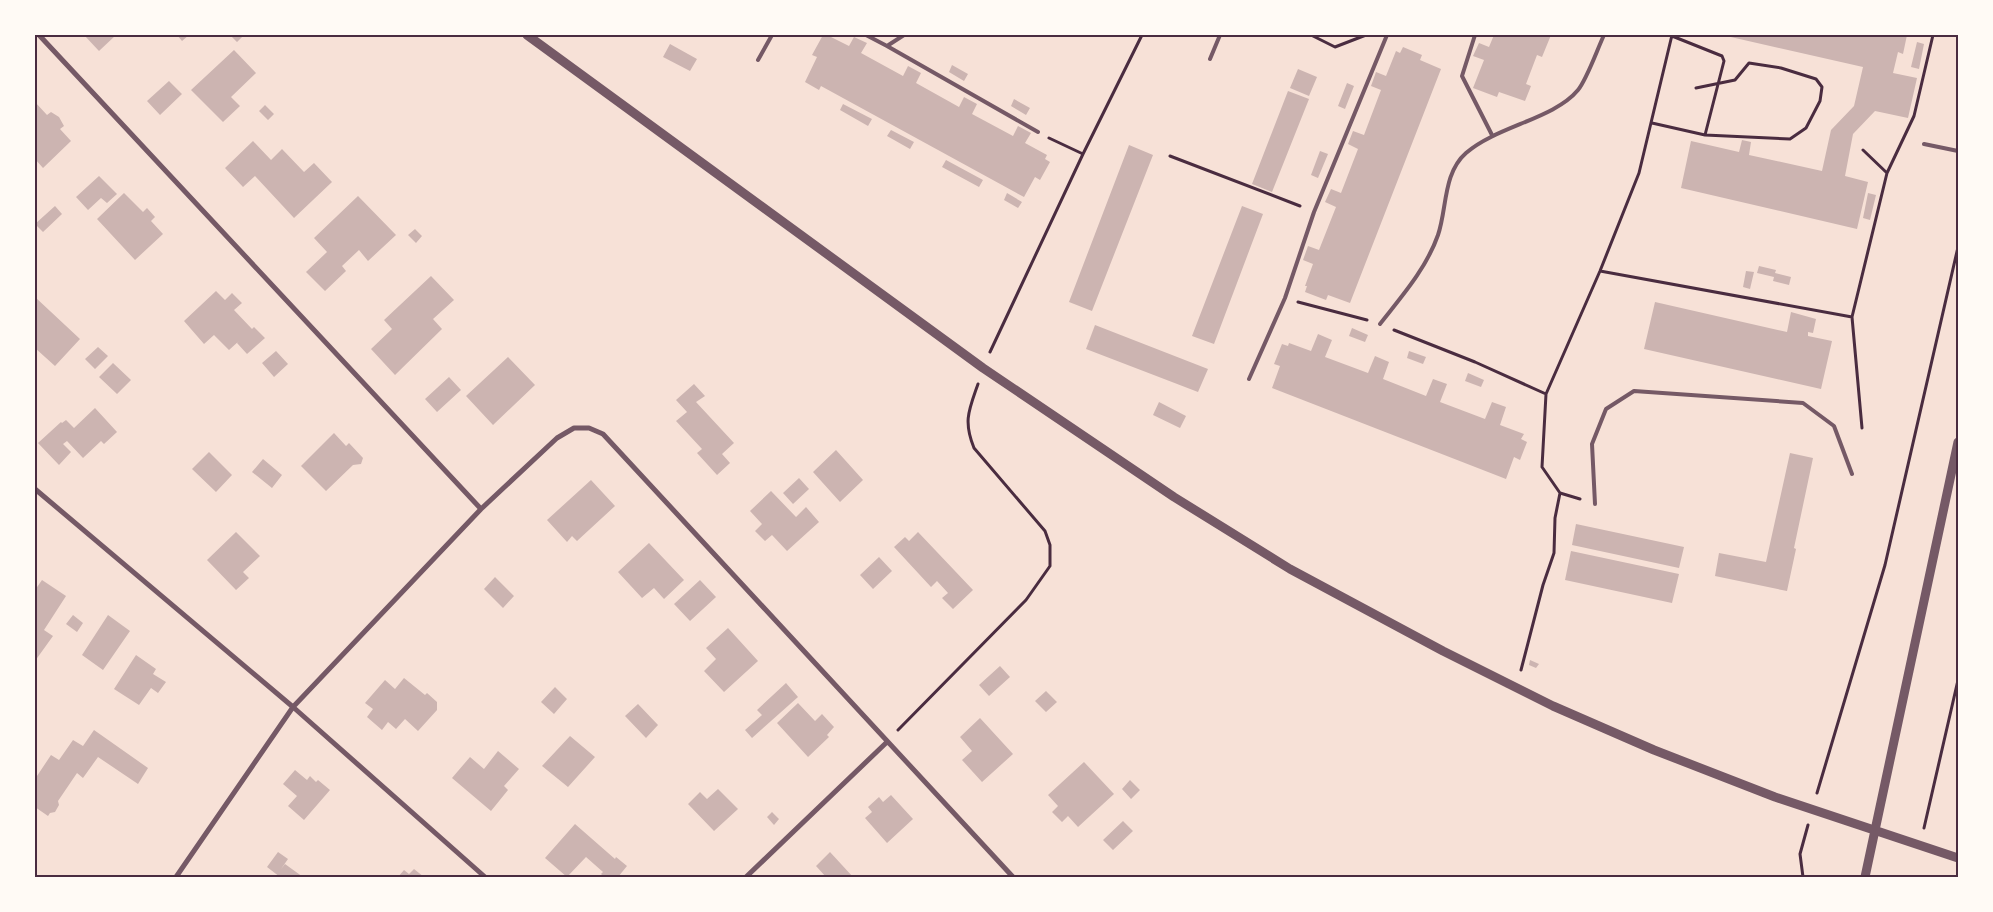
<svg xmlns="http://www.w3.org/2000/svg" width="1993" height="912" font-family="'Libre Baskerville',serif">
	<rect width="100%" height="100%" fill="#f7e1d7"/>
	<path fill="#ccb4b1" d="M84,35h32l-17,16z
		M177,35h12l-7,6z
		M230,35h14l-7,7z
		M823,35l5,2 1,-1 20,10 5,-9 13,6 -6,10 42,23 5,-10 13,7 -5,10 43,24 5,-10 13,7 -5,10 41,22 5,-10 13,7 -6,10 22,12 -2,4 5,3 -10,18 -5,-3 -11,20 -203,-111 -2,4 -14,-8 12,-25 -5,-2z
		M1494,35h57l-9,22 -5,-2 -11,29 5,2 -6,15 -26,-9 -2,5 -24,-9 11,-28 -11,-4 6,-13 10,4z
		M1722,35h185l-4,19 -5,-2 -5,21 24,5 -9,40 -33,-7 -22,23 -8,42 23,6 -11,47 -176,-41 10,-47 48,11 3,-12 9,2 -2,13 73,16 9,-41 23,-24 9,-39z
		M1917,42l7,2 -5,25 -8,-2z
		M670,44l27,15 -7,12 -27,-14z
		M1403,47l19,8 -2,5 21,9 -91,234 -22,-8 -2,5 -21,-8 2,-6h-2l8,-22 -10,-4 5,-14 11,4 17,-43 -11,-5 6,-13 10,4 17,-44 -10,-5 5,-13 11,4 17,-45 -10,-4 5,-14 10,4 10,-25 4,2z
		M234,50l22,23 -25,24 9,9 -17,16 -32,-32z
		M952,65l16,9 -4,7 -15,-9z
		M1298,69l19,8 -8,19 -19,-8z
		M169,81l13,13 -22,21 -13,-14z
		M1347,83l7,3 -9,23 -7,-3z
		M1288,91l21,8 -37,93 -20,-8z
		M1014,99l16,9 -4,7 -15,-9z
		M35,102l12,13 4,-3 8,5 5,9 -4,3 11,12 -28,27 -8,-9z
		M843,104l29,15 -4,7 -28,-16z
		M265,105l9,9 -6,6 -9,-9z
		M891,130l23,12 -4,7 -23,-13z
		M253,141l18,19 11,-11 22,23 10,-9 18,19 -38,36 -39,-42 -12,11 -18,-19z
		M1129,145l24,10 -61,156 -23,-9z
		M1320,151l8,3 -10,24 -7,-3z
		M946,160l37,20 -4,7 -37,-20z
		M99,176l18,18 -10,9 -6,-5 -13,12 -12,-13z
		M124,193l19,19 4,-4 8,9 -4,4 12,13 -28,26 -38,-41z
		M1007,193l15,9 -4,6 -14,-8z
		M1868,193l8,2 -6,25 -7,-2z
		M358,196l38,39 -28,26 -9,-11 -17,16 4,5 -21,20 -19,-19 21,-20 -13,-14z
		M55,206l7,8 -19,18 -8,-8z
		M1242,206l21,8 -49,130 -22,-8z
		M415,229l7,7 -6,7 -8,-8z
		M1759,266l17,4 -1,3 16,4 -2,8 -16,-4 1,-4 -17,-4z
		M1746,271l8,1 -4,17 -7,-2z
		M431,276l23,24 -21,19 9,10 -47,46 -24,-26 21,-20 -8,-9z
		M216,291l9,9 7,-7 10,10 -8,7 18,19 2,-2 11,11 -18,16 -10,-11 2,-2 -10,9 -15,-15 -10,9 -20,-23z
		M35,297l45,42 -25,27 -20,-18z
		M1655,302l132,30 4,-20 25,7 -3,14 -5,-1v4l24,5 -11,48 -177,-40z
		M1095,325l113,44 -10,23 -112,-43z
		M1352,328l16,7 -3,7 -16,-6z
		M1318,334l14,6 -7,17 43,16 7,-17 14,6 -6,17 43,17 7,-17 14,5 -7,18 45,17 7,-17 14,5 -6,18 24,9 -3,5 6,3 -7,18 -6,-3 -8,22 -234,-91 8,-22 -6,-2 8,-20 6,2 1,-3 22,8z
		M98,347l10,9 -13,13 -10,-10z
		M276,351l12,13 -14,13 -12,-14z
		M1409,351l17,6 -3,7 -16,-6z
		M508,357l27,28 -42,40 -27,-29z
		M113,363l18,17 -14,14 -18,-17z
		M1468,373l16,7 -3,7 -16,-6z
		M449,377l12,13 -24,22 -12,-13z
		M694,384l11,12 -9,6 38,41 -12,11 8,9 -13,12 -20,-22 5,-4 -26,-28 11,-9 -11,-12z
		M1159,402l27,14 -6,12 -27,-13z
		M95,408l22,24 -13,12 -3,-3 -18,17 -16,-17 -4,3 8,8 -12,13 -21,-22 23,-21 1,1 4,-3 8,8z
		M334,433l12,13 3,-3 14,15 -2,6 -8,1 -27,26 -25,-25z
		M836,450l27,30 -23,22 -27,-30z
		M209,452l23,23 -16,17 -24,-23z
		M1790,453l23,5 -19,90 2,1 -9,42 -72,-15 4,-23 47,9z
		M263,459l19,16 -10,13 -20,-16z
		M799,478l10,11 -16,15 -10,-11z
		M591,480l24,26 -38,35 -5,-5 -5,6 -20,-22z
		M771,491l25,26 10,-10 13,15 -32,29 -15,-16 -7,6 -10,-10 7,-7 -12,-13z
		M1576,524l108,23 -5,21 -107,-23z
		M236,532l24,24 -17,16 6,6 -13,12 -29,-30z
		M918,532l55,58 -20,19 -11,-11 6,-5 -11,-12 -6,6 -37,-40 11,-10 4,4z
		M649,543l35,37 -20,19 -10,-11 -12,10 -24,-26z
		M1571,551l108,23 -7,29 -107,-23z
		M879,557l13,14 -19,18 -13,-14z
		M495,577l19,19 -11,12 -19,-19z
		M42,580l24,16 -22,34 9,6 -18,25v-71z
		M700,580l16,17 -26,24 -16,-17z
		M73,615l10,8 -6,9 -11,-8z
		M108,615l22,16 -27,39 -21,-15z
		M728,628l30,33 -34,31 -20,-21 12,-12 -10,-11z
		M136,655l20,14 -3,5 13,8 -8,11 -7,-5 -12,17 -25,-16z
		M1530,660l9,4 -3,4 -7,-3z
		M1000,666l10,11 -21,19 -10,-11z
		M404,678l21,17 2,-2 10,9v8l-19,21 -13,-12 -9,10 -8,-7 -6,8 -15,-13 6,-8 -8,-6 20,-23 10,9z
		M786,683l12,14 -46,41 -7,-8 17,-15 -5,-5z
		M555,687l12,12 -13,15 -13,-12z
		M1046,691l11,11 -11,10 -11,-11z
		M798,703l17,18 7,-7 12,13 -7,8 2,2 -21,20 -31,-34z
		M638,704l20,21 -12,13 -21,-22z
		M980,718l33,36 -31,28 -20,-22 10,-9 -12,-14z
		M94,730l54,38 -10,16 -40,-27 -15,21 -6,-5 -19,28 1,4 -4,7 -5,1 -2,3 -13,-9v-28l16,-24 8,5 14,-20 10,6z
		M570,736l25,21 -27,30 -26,-21z
		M498,751l21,18 -15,17 4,4 -17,21 -39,-33 18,-21 14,12z
		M1084,762l30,32 -36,33 -10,-11 -6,6 -10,-10 6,-6 -10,-11z
		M295,770l12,10 3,-4 6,6 2,-2 12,10 -26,30 -16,-14 9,-10 -14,-12z
		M1130,780l10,10 -9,9 -9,-10z
		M718,789l20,20 -24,22 -26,-27 12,-12 7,7z
		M891,795l22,24 -26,24 -22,-25 7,-6 -4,-5 11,-10 4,5z
		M772,812l7,7 -5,6 -7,-8z
		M1123,821l10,10 -20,19 -10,-10z
		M575,824l40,35 1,-2 11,9 -9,11h-14l-3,-3 2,-2 -17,-15 -19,20 -22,-19z
		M278,852l10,7 -7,10 4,-5 18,13h-23l-13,-10z
		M830,852l23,25h-27l-10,-11z
		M414,869l10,8h-26l6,-7 5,4z"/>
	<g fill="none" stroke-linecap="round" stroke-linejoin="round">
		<path stroke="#4a2c40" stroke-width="3" d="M1311,35l24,12 31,-12
			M1672,36l50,20 2,5 -19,74
			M1652,123l53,12 85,4 16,-11 14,-27 2,-14 -6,-8 -35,-11 -32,-5 -14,17 -39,8
			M1049,138l34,16
			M1170,156l130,50
			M1887,173l27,-57 19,-81
			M1600,271l252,46 10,111
			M1298,302l69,18
			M1852,317l35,-144 -24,-23
			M1394,330l81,32 71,32 -4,73 18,26 20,6
			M990,352l93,-198 59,-119
			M1546,394l54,-123 39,-98 33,-138
			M1521,670l22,-85 11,-32 1,-35 5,-25
			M898,730l128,-130 24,-34v-21l-5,-14 -71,-83c-11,-27 -5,-38 4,-64
			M1817,793l68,-228 73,-318
			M1924,828l34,-148
			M1803,877l-3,-23 8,-29"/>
		<path stroke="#755966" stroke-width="4" d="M866,35l21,11 17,-11
			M1475,35l-13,41 30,59
			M887,46l151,86
			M1210,59l10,-24
			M758,60l14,-25
			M1924,144l34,7
			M1380,324c22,-28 46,-55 58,-89 9,-26 5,-62 28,-82 31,-27 88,-34 112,-63 9,-11 19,-40 26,-55
			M1249,379l36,-81 29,-86 73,-177
			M1595,504l-3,-60 14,-35 28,-18 169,12 31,23 18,48"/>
		<path stroke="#755966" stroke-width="5" d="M39,35l442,474
			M35,489l258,218 192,170
			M176,877l117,-170 188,-198 76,-71 17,-10h15l14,6 410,443
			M746,877l141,-135"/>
		<path stroke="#755966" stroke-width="9" d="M527,35l456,333 191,129 116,72 153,82 110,55 101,44 121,47 183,61
			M1865,877l93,-435"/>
	</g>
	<rect width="1993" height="912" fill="none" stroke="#fffaf5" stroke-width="72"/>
	<rect x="36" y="36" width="1921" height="840" fill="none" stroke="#4a2c40" stroke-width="2"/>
</svg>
